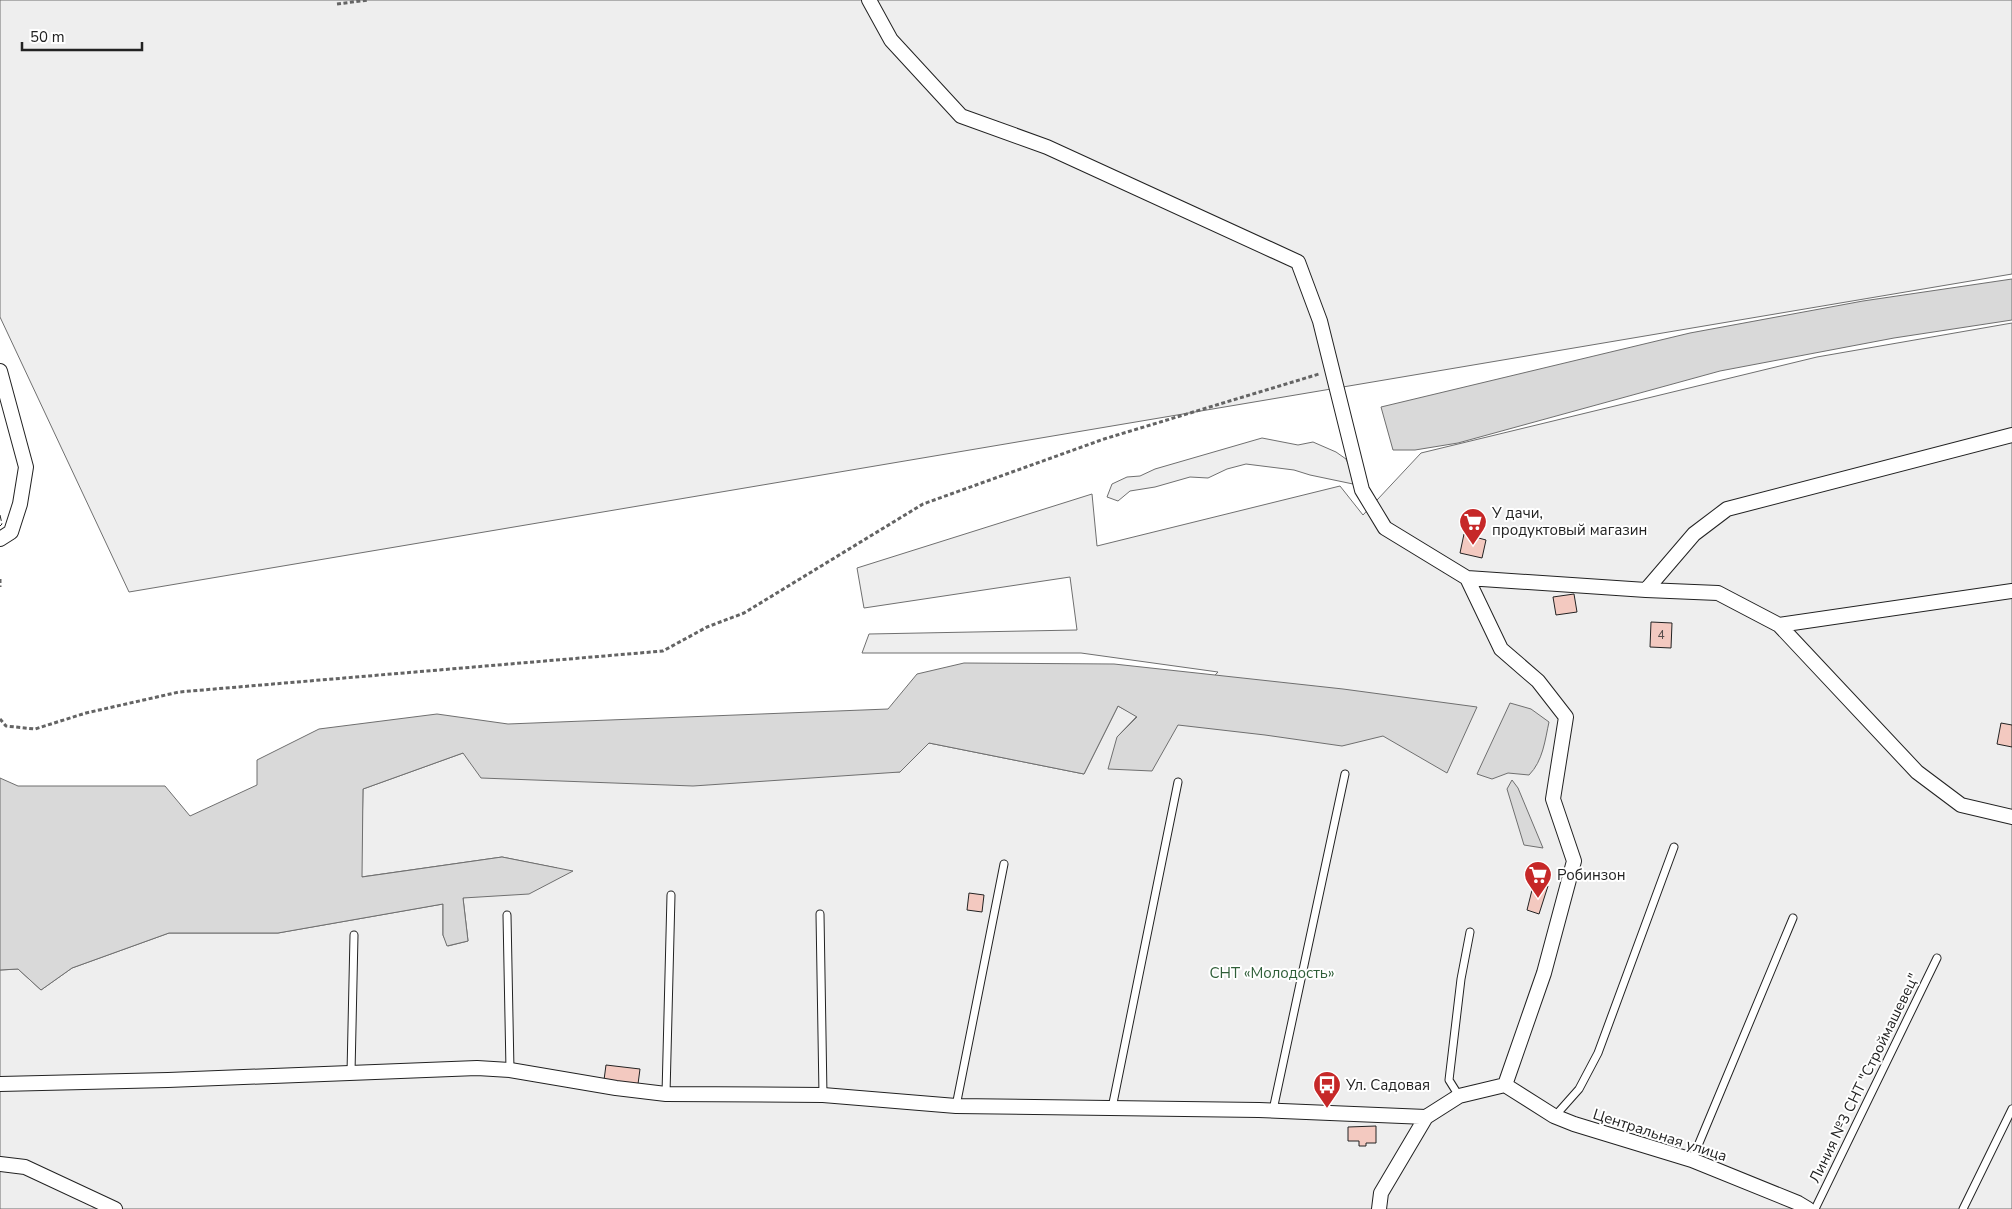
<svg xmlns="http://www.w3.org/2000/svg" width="2012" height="1209" font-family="'Nunito Sans',sans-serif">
	<rect width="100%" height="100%" fill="#fff"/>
	<path fill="#eee" stroke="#6f6f6f" d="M0,0h2012v274l-1883,318 -129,-275z
		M2012,323v886h-2012v-239l18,-1 23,21 31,-22 97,-35h109l165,-29v31l5,11 20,-5 -5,-43 94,-30 -55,-11 -141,20 2,-88 100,-36 437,19 29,-29 155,31 34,-68 19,10 -20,21 61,-12 16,-28 24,-25 -137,-19h-219l7,-19 208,-4 -7,-53 -206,31 -7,-40 235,-74 5,52 243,-60 23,29 58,-62 396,-96z
		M1262,438l36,7 15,-3 23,10 10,7 6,13 1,12 -43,-9 -16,-5 -48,-6 -19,5 -19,9 -18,-1 -35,10 -25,4 -12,10 -11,-4 5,-13 15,-7 13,-1 15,-7z"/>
	<path fill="#d9d9d9" stroke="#6f6f6f" d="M2012,279v41l-118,18 -174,33 -262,72 -43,7h-22l-12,-43 309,-74 173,-32z
		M964,663l150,1 229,25 134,18 -30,66 -64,-37 -41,10 -77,-11 -87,-10 -26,46 -44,-2 9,-32 20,-20 -19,-11 -34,68 -155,-31 -29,29 -207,14 -212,-8 -18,-25 -100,36 -1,88 140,-20 71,14 -44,23 -66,4 5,43 -21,5 -4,-11v-31l-165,29h-109l-97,35 -31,22 -23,-21 -18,1v-192l18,8h147l25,30 67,-31v-25l62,-31 118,-15 71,10 380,-15 29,-35z
		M1510,703l21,6 18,13c-4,18 -6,39 -20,53l-21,-2 -16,6 -15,-5z
		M1512,780l6,8 25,60 -19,-3 -17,-56z"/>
	<path fill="#f3c9c0" stroke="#222" d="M1464,534l22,6 -4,18 -22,-5z
		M1574,594l3,18 -21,3 -3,-18z
		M1651,622l21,1 -1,25 -21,-1z
		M2001,723l11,2v22l-15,-3z
		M1534,882l14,4 -9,28 -12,-4z
		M969,893l15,2 -2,17 -15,-2z
		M606,1065l34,4 -2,15 -34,-4z
		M1376,1126v17h-10v3h-7v-5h-11v-14z"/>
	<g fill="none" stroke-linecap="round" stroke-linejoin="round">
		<defs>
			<path id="lane" d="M820,914l3,181
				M507,915l3,155
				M351,1073l3,-138
				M666,1094l5,-199
				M1459,1096l-10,-16 12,-101 9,-47
				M956,1106l48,-242
				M1112,1108l66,-326
				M1273,1110l72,-336
				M1555,1116l24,-27 19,-36 76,-206
				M1692,1160l101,-242
				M1815,1209l122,-251
				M1963,1209l49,-100"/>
			<path id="street" d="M869,0l22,40 70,76 86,31 251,115 22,59 42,169 23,38 82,50 179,12 72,3 61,32 138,147 44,33 51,12
				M0,371l26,96 -6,37 -9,28 -11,7
				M1467,578l34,71 37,32 28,36 -13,82 21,62 -30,112 -39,112
				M1646,590l48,-56 33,-25 285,-74
				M1779,625l233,-34
				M0,1084l168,-4 309,-12 33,2 106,18 50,6 157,1 133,11 303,4 167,7
				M1505,1085l49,31 20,8 118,36 106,43 10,6
				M0,1164l25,3 90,42
				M1379,1209l2,-16 45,-76 33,-21 46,-11"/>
		</defs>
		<use href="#lane" stroke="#222" stroke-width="9"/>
		<use href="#street" stroke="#222" stroke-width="16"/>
		<path stroke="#646464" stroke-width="3" stroke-dasharray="4 2.5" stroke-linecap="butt" d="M337,4l31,-4
			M0,579v8
			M0,719l6,7 29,3 51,-16 93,-21 484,-41 44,-24 37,-14 179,-109 181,-65 215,-65"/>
		<use href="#lane" stroke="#fff" stroke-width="7"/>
		<use href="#street" stroke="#fff" stroke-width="14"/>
		<path stroke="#222" stroke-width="1" stroke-dasharray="6 2.5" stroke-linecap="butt" d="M0,515l2,9 -2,2"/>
	</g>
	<defs>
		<symbol id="supermarket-pin" viewBox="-11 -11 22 30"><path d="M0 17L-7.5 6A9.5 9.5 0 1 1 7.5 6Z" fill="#c62828" stroke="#fff"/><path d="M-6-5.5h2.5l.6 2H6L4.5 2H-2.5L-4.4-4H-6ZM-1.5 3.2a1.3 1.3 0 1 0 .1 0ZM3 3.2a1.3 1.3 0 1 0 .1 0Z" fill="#fff"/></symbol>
		<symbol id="bus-pin" viewBox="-11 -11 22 30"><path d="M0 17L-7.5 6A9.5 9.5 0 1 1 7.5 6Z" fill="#c62828" stroke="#fff"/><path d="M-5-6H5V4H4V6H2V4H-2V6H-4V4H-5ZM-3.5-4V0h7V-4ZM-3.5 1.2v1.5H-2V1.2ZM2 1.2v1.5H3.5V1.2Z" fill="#fff"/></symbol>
	</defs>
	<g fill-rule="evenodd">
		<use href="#supermarket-pin" x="1457" y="506" width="32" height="43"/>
		<use href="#supermarket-pin" x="1522" y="859" width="32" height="43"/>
		<use href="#bus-pin" x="1311" y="1069" width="32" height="43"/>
	</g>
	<g text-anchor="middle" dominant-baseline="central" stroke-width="4" stroke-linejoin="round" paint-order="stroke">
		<g font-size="12" fill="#564c4a">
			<text x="1661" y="635">4</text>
		</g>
		<g font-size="15" fill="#222" stroke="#fff" text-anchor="start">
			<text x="1492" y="513">У дачи,<tspan x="1492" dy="17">продуктовый магазин</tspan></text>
			<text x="1557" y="875">Робинзон</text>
			<text x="1346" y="1085">Ул. Садовая</text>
		</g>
		<g font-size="15" fill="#2f5e38" stroke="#fff">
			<text x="1272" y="973">СНТ «Молодость»</text>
		</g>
		<g font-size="15" fill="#222" stroke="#fff">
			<text transform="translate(1864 1078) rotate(-64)">Линия №3 СНТ "Строймашевец"</text>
			<text transform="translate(1660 1135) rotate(18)">Центральная улица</text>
		</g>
	</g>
	<path d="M22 42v8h120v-8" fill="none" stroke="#222222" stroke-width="2.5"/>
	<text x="30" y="42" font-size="15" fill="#222222" stroke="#ffffff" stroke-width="4" paint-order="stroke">50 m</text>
</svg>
